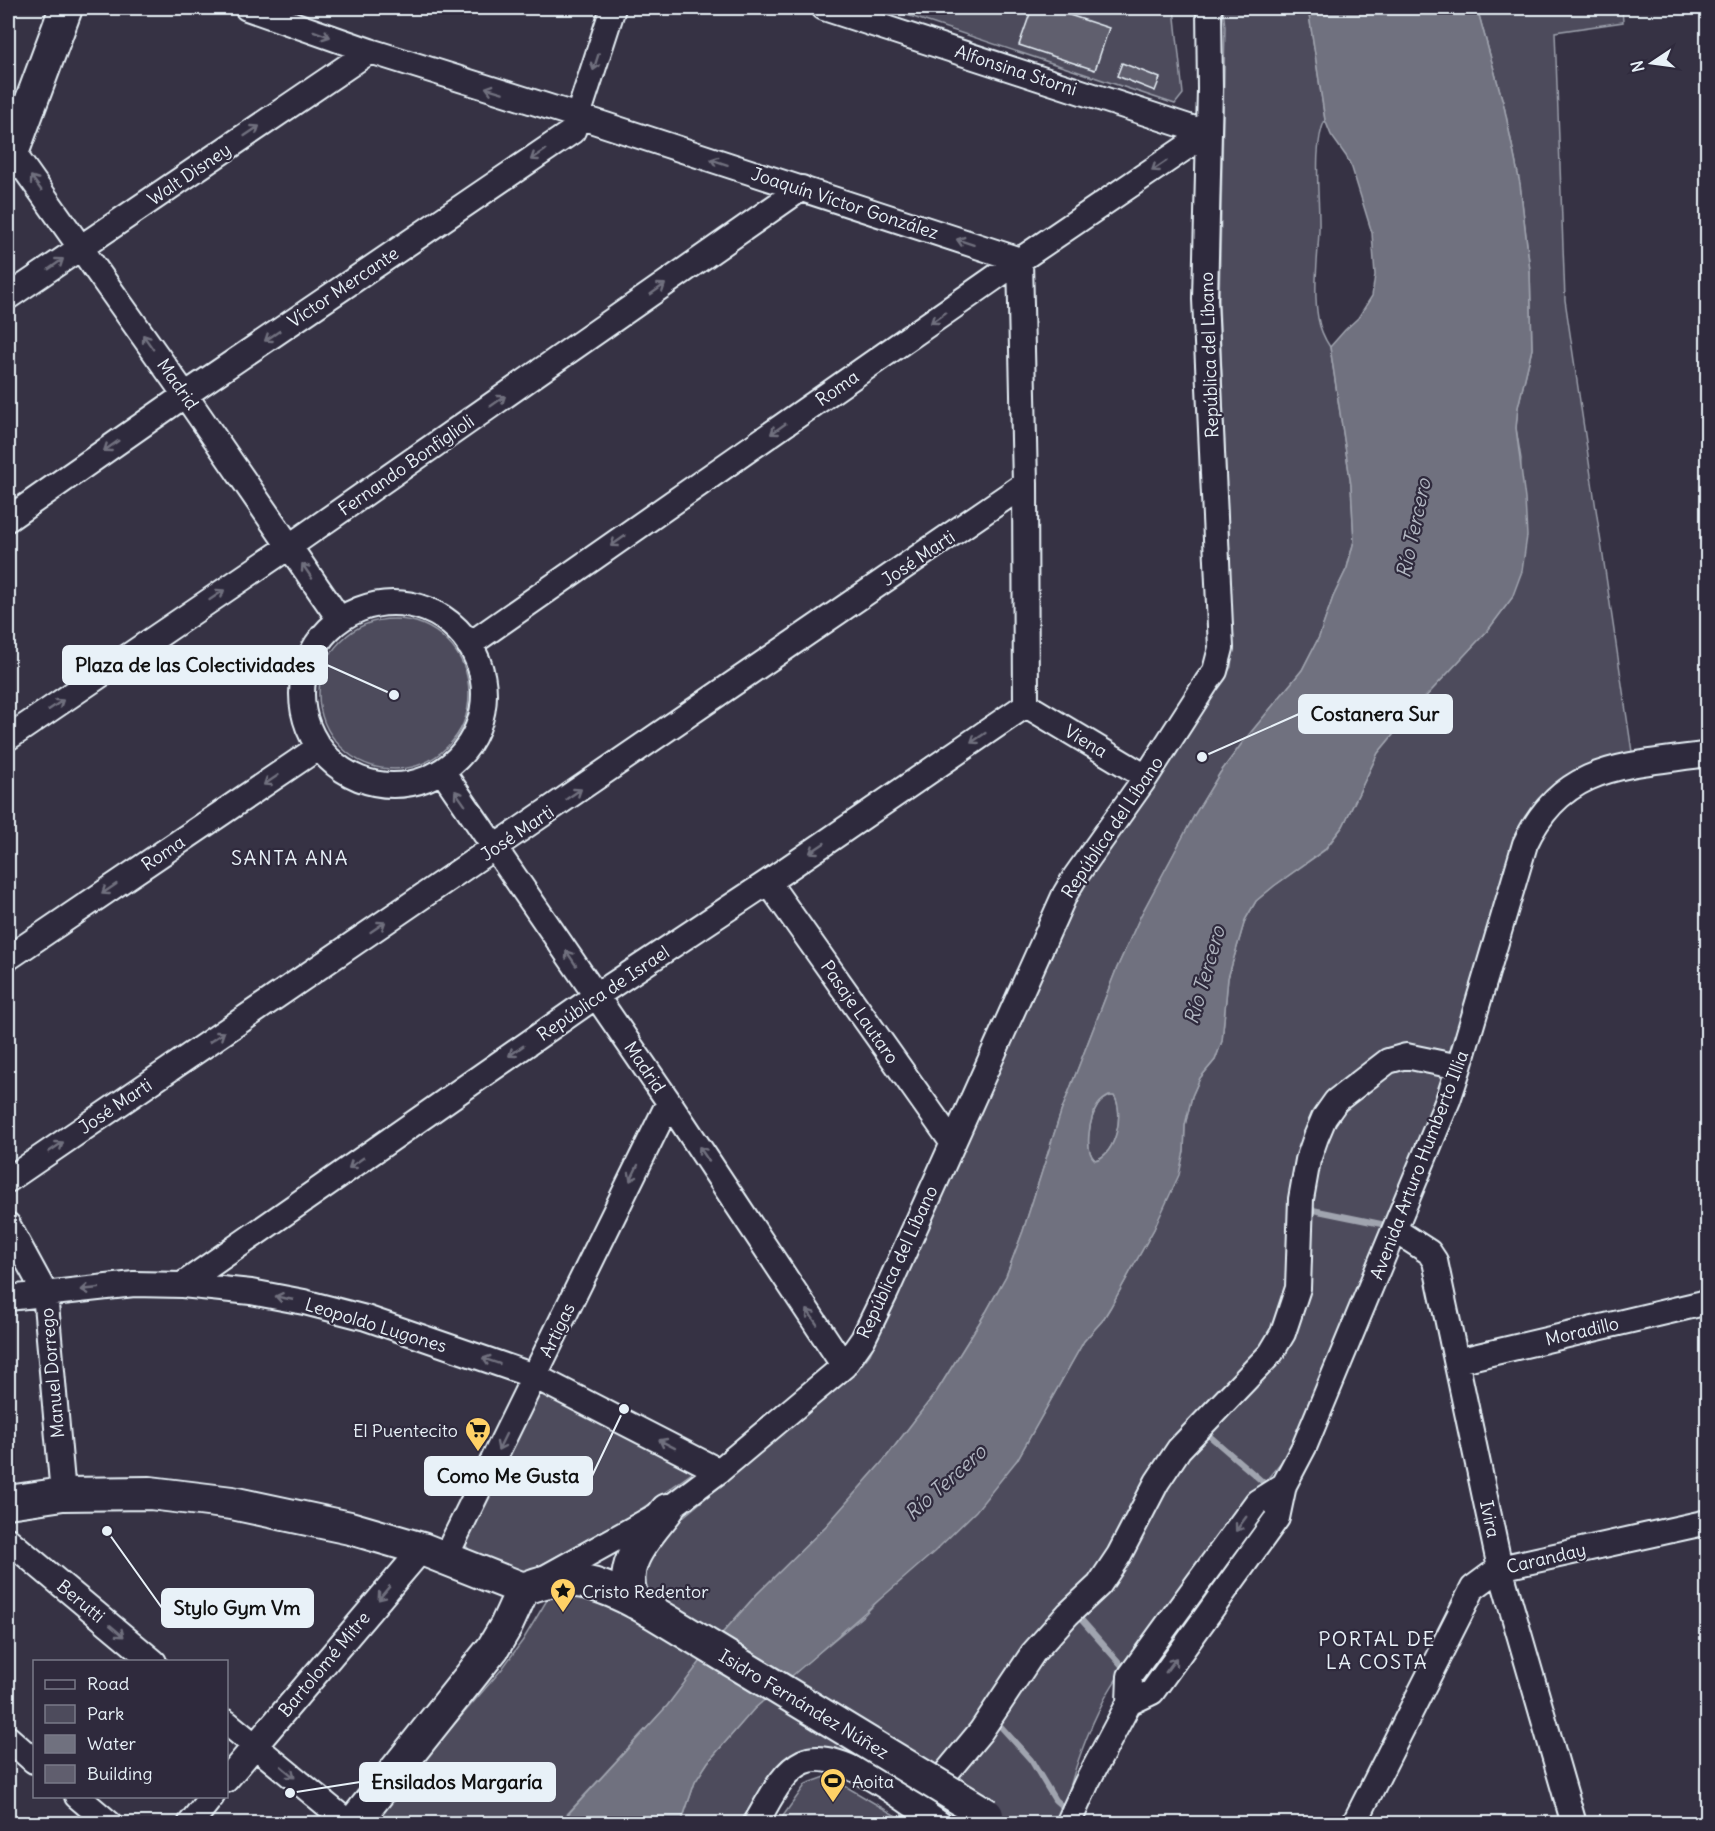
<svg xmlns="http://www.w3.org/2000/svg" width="1715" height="1831" font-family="Delius,sans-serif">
	<rect width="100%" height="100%" fill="#363244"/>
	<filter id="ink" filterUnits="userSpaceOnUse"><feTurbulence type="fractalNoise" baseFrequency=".0167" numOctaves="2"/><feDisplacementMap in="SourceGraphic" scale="12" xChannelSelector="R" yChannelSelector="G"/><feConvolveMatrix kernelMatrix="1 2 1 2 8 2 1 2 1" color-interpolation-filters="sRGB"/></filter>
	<g filter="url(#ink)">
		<path fill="#4d4b5c" stroke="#9a9eaa" stroke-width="1.5" d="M886,8h288l9,86 -8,10z
			M1223,8h85l17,112c-13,27 -5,79 -6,110 -1,29 -6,59 -1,88 2,11 6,20 12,29l21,138 3,56 -7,27 -14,29 -14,40 -17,33 -59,72 -23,31 -25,41 -54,101 -25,55 -55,142 -38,119 -17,45 -20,36 -49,79 -53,69 -58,66 -69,68 -39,44 -73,-45 -2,-24 28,-42 174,-145 10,-9 15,-19 199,-442 15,-27 72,-102 75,-116 2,-23 -14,-340 6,-277z
			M1477,8h145l1,14 -68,10 10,268 67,452c-48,11 -81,26 -107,69l-77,243 -62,161 -95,225 -27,33 -130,175c-26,24 -47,76 -58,109 -6,19 -10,39 -21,56h-35l-21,-6 -19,6h-31l-120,-71 -81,71 -67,1 14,-42 13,-20 46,-53 28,-26 82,-68 153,-155 67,-119 18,-20 8,-13 44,-79 30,-78 1,-26 7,-29 8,-18 15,-18 7,-19 6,-63 17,-58 11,-19 18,-15 51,-36 18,-24 35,-73 38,-46 72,-77 24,-32 9,-139 -5,-31 2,-21 14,-58 -2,-78 -10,-87 -16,-78z
			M319 694a75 75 0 1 1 150 0a75 75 0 1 1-150 0Z
			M1110,1096h4c11,16 2,60 -19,64 -12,-10 -5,-43 3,-55 3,-4 7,-7 12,-9z
			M540,1391l153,78 -1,4 -58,41 -108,59 -7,1 -50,-24 -4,-6z
			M1264,1511l3,2 -119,167 -5,-1 -2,-2z
			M550,1595l44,1 113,58 -40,52 -108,117 -191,1 134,-155 21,-29z
			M828,1776l80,47h-130l28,-39z"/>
		<path fill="#70717f" stroke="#a0a4af" stroke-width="1.5" fill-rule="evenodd" d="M1308,8h169l27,98 16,78 10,87 2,78 -14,58 -2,21 9,71 2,37 -5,35 -10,27 -24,32 -72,77 -38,46 -35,73 -19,24 -50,36 -18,15 -11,19 -17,58 -6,63 -7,19 -15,18 -8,18 -7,29 -1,26 -5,24 -25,54 -44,79 -8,13 -18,20 -67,119 -41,51 -42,41 -180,157 -46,53 -13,20 -14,41 -122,1 108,-118 51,-68 39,-44 69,-68 58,-66 53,-69 49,-79 20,-36 17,-45 38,-119 55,-142 25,-55 54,-101 25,-41 23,-31 59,-72 17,-33 14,-40 14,-29 7,-27 -3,-56 -21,-138 15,-17 13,-12 14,-22 3,-21 -3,-42 -20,-65 -6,-12 -15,-21 -6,-15zM1109,1096h5c11,16 2,60 -19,64 -12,-10 -5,-43 3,-55 3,-4 7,-7 11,-9z"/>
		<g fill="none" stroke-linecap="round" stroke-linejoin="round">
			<path stroke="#a0a4af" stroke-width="6" d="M1313,1210l73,15
				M1206,1433l58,50
				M1078,1616l46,52
				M994,1719l37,41 24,40 8,7"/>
		</g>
		<path fill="#605e6e" stroke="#e8f1f8" stroke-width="1.5" d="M1032,8h16l61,20 -14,42 -76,-25z
			M1122,63l38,15 -5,13 -38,-15z"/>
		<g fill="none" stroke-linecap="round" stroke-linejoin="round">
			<defs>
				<path id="minor" d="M247,8l123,43 208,65 442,144
					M824,8l383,125
					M8,149l4,2 173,244 155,225
					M1020,260l5,224 1,221
					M8,297l362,-246
					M8,519l177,-124 388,-264 40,-123
					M302 694a91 91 0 1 1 182 0a91 91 0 1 1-182 0Z
					M469,645l551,-385 187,-127
					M1026,705l120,72
					M8,738l282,-192 512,-358
					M442,771l227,331 175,264
					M768,882l184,260
					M8,958l311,-211
					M8,1180l1017,-696
					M8,1225l37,68 18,201
					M1395,1230l34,22 6,9 65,307 74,256
					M182,1285l414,-289 172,-114 258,-177
					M8,1298l126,-14 48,1 69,7 53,10 62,16 168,58 185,95
					M1457,1361l251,-59
					M8,1540l146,122
					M445,1558l224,-456
					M541,1580l126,-70 52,-39 125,-105 19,-27 23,-47 179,-398 10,-17 71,-100 61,-95 8,-11 6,-23 -16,-349 5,-210 -1,-81
					M1129,1703l23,-11 125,-174 7,-33 21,-40 143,-345 11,-33 66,-223c38,-82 104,-78 183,-90
					M226,1722l124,102
					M8,1738l26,23
					M226,1780l196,-231
					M77,1796l33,28
					M917,1808l64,-77 52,-78 35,-39 31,-29 20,-30 38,-73 22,-33 92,-96 12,-20 15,-45 3,-89 7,-39 8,-23 8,-19 12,-17 52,-40 18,-5 53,11
					M190,1824l22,-28
					M755,1824c13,-20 25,-51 48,-62 35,-17 107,42 137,62
					M1068,1824l19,-42 42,-79 1,-27 127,-174 27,-17
					M1354,1824l119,-236 27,-20 208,-46"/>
				<path id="major" d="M8,164l58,-156
					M8,1502l55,-8 87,-1 82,10 118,25 72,21 101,40
					M523,1589c9,-3 18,-7 27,-8 36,-5 71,12 101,30
					M635,1602c-21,-34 12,-66 32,-92
					M353,1824l140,-176 13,-22 17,-37"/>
			</defs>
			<use href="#minor" stroke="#e8f1f8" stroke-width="28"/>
			<use href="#major" stroke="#e8f1f8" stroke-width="36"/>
			<use href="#minor" stroke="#2f2a3d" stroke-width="24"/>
			<use href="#major" stroke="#2f2a3d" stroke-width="32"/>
			<defs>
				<path id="major-bridge" d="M651,1611l336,204"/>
			</defs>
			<use href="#major-bridge" stroke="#e8f1f8" stroke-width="36" stroke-linecap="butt"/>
			<use href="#major-bridge" stroke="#2f2a3d" stroke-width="32"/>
		</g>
		<defs><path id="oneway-shaft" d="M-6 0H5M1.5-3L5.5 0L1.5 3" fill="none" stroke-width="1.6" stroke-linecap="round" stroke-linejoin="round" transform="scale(1.5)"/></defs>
		<g stroke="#70707e">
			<use href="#oneway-shaft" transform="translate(322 34) rotate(20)"/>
			<use href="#oneway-shaft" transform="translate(596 62) rotate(108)"/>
			<use href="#oneway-shaft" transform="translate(494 90) rotate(-163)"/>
			<use href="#oneway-shaft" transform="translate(252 131) rotate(-34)"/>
			<use href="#oneway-shaft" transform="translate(538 155) rotate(146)"/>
			<use href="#oneway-shaft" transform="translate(719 162) rotate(-162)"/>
			<use href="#oneway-shaft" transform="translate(1159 166) rotate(146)"/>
			<use href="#oneway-shaft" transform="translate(36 183) rotate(-126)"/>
			<use href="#oneway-shaft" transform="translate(965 242) rotate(-162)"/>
			<use href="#oneway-shaft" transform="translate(56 264) rotate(-35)"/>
			<use href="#oneway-shaft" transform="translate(658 289) rotate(-35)"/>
			<use href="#oneway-shaft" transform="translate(938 318) rotate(145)"/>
			<use href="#oneway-shaft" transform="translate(272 336) rotate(146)"/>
			<use href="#oneway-shaft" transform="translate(148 342) rotate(-125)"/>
			<use href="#oneway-shaft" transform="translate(498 401) rotate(-35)"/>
			<use href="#oneway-shaft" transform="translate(778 429) rotate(145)"/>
			<use href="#oneway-shaft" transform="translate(111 446) rotate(145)"/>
			<use href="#oneway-shaft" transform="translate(618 541) rotate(145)"/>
			<use href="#oneway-shaft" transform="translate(307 571) rotate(-124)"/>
			<use href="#oneway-shaft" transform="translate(217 595) rotate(-34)"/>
			<use href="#oneway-shaft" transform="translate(56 705) rotate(-34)"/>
			<use href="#oneway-shaft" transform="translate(978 738) rotate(146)"/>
			<use href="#oneway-shaft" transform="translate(271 780) rotate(146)"/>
			<use href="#oneway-shaft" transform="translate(574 794) rotate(-34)"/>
			<use href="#oneway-shaft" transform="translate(460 798) rotate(-125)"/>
			<use href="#oneway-shaft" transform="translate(817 848) rotate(146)"/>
			<use href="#oneway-shaft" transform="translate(109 889) rotate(146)"/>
			<use href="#oneway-shaft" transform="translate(378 927) rotate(-34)"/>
			<use href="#oneway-shaft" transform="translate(571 958) rotate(-124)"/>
			<use href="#oneway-shaft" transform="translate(217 1037) rotate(-34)"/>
			<use href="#oneway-shaft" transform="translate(516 1051) rotate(145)"/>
			<use href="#oneway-shaft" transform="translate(56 1147) rotate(-34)"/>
			<use href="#oneway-shaft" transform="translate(704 1154) rotate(-124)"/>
			<use href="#oneway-shaft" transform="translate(356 1163) rotate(145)"/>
			<use href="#oneway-shaft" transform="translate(634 1173) rotate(116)"/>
			<use href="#oneway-shaft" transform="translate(90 1289) rotate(174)"/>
			<use href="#oneway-shaft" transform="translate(284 1298) rotate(-169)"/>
			<use href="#oneway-shaft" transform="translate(812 1317) rotate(-124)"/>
			<use href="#oneway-shaft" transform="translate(491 1361) rotate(-161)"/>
			<use href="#oneway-shaft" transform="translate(502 1442) rotate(116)"/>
			<use href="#oneway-shaft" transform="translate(667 1444) rotate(-153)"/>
			<use href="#oneway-shaft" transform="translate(1241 1524) rotate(126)"/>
			<use href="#oneway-shaft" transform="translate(384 1593) rotate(130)"/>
			<use href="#oneway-shaft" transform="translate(117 1631) rotate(40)"/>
			<use href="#oneway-shaft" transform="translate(1171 1665) rotate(-54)"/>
			<use href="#oneway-shaft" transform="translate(288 1772) rotate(40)"/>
		</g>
	</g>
	<defs>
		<symbol id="supermarket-pin" viewBox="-11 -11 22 30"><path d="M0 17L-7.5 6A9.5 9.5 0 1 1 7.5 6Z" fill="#ffd166" stroke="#2f2a3d"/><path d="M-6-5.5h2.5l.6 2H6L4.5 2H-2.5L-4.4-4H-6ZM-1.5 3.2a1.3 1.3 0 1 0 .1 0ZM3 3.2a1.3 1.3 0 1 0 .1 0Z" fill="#111"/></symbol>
		<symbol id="sight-pin" viewBox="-11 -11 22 30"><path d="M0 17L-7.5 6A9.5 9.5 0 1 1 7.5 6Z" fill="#ffd166" stroke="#2f2a3d"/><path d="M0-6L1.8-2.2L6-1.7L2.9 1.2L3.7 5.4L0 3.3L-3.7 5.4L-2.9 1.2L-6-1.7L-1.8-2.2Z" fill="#111"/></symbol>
		<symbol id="stadium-pin" viewBox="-11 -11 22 30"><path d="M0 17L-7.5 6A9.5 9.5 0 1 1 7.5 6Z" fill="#ffd166" stroke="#2f2a3d"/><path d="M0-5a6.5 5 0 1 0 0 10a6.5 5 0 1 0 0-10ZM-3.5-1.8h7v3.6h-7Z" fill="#111"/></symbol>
	</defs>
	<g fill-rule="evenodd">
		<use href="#supermarket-pin" x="463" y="1415" width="30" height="40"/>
		<use href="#sight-pin" x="548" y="1576" width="30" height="40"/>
		<use href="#stadium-pin" x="818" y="1766" width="30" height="40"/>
	</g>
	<g text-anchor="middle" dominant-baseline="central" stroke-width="4.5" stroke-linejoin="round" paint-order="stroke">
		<g font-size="18" fill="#e8f1f8" stroke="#2f2a3d">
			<text transform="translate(1016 70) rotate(18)">Alfonsina Storni</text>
			<text transform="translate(189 174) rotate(-34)">Walt Disney</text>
			<text transform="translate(845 203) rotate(18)">Joaquín Víctor González</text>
			<text transform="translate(343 287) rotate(-34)">Víctor Mercante</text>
			<text transform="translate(1209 355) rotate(-92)">República del Líbano</text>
			<text transform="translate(178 384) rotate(55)">Madrid</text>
			<text transform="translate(837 388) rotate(-35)">Roma</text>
			<text transform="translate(406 465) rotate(-35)">Fernando Bonfiglioli</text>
			<text transform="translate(918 558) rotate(-34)">José Marti</text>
			<text transform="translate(1086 741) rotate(31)">Viena</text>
			<text transform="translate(1112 827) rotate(-56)">República del Líbano</text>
			<text transform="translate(517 833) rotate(-34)">José Marti</text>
			<text transform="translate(163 853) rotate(-34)">Roma</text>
			<text transform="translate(603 993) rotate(-34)">República de Israel</text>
			<text transform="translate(860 1012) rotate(55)">Pasaje Lautaro</text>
			<text transform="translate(645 1067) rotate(56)">Madrid</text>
			<text transform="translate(115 1106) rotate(-34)">José Marti</text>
			<text transform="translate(1419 1165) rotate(-69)">Avenida Arturo Humberto Illia</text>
			<text transform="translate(897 1262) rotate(-65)">República del Líbano</text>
			<text transform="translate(376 1325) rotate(17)">Leopoldo Lugones</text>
			<text transform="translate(557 1330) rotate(-64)">Artigas</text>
			<text transform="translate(1582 1331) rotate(-13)">Moradillo</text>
			<text transform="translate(52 1373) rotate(-95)">Manuel Dorrego</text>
			<text transform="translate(1490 1519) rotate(78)">Ivira</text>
			<text transform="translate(1546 1558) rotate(-13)">Caranday</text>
			<text transform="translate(81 1601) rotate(40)">Berutti</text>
			<text transform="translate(324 1664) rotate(-50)">Bartolomé Mitre</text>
			<text transform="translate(804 1704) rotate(31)">Isidro Fernández Núñez</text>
		</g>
		<g font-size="18" fill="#e8f1f8" stroke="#2f2a3d" text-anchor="start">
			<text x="458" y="1430" text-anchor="end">El Puentecito</text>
			<text x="582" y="1591">Cristo Redentor</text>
			<text x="852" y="1781">Aoita</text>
		</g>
		<g font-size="20" font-style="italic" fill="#b2b7c2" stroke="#2f2a3d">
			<text transform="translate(1413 528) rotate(-78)">Río Tercero</text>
			<text transform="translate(1204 975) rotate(-74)">Río Tercero</text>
			<text transform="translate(945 1482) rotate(-42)">Río Tercero</text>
		</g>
		<g font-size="20" letter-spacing="1.5" fill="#e8f1f8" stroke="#2f2a3d">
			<text x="290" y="857">SANTA ANA</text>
			<text x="1377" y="1638">PORTAL DE<tspan x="1377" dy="23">LA COSTA</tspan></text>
		</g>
	</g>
	<path fill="none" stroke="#e8f1f8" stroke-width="2" d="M394 695L327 665M1202 757L1299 714M624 1409L592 1476M107 1531L162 1608M290 1793L360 1782"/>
	<g fill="#e8f1f8" stroke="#2f2a3d" stroke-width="2">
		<circle cx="394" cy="695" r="6"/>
		<circle cx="1202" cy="757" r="6"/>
		<circle cx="624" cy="1409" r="6"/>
		<circle cx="107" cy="1531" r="6"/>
		<circle cx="290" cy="1793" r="6"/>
	</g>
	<g fill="#e8f1f8" stroke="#e8f1f8" stroke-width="2">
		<rect x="63" y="646" width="264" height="38" rx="6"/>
		<rect x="1299" y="695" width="153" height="38" rx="6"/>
		<rect x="425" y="1457" width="167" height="38" rx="6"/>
		<rect x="162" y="1589" width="151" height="38" rx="6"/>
		<rect x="360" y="1763" width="195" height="38" rx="6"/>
	</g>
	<g font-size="20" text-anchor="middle" font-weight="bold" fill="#111">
		<text x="195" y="672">Plaza de las Colectividades</text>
		<text x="1375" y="721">Costanera Sur</text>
		<text x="508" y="1483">Como Me Gusta</text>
		<text x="237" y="1615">Stylo Gym Vm</text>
		<text x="457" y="1789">Ensilados Margaría</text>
	</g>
	<rect width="1715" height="1831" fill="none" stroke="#2f2a3d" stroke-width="30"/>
	<rect x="15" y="15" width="1685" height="1801" fill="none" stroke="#e8f1f8" stroke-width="2" filter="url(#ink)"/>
	<rect x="33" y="1660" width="195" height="138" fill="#2f2a3d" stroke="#797a88" stroke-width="1.5"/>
	<rect x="45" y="1680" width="30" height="9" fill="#2f2a3d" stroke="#797a88" stroke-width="1.5"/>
	<text x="87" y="1690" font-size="18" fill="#e8f1f8">Road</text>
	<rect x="45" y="1705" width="30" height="18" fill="#4d4b5c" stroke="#797a88" stroke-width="1.5"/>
	<text x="87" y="1720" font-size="18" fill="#e8f1f8">Park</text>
	<rect x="45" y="1735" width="30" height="18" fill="#70717f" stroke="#797a88" stroke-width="1.5"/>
	<text x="87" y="1750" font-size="18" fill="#e8f1f8">Water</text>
	<rect x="45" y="1765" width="30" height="18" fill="#605e6e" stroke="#797a88" stroke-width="1.5"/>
	<text x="87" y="1780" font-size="18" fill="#e8f1f8">Building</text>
	<g transform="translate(1652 63) rotate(257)" stroke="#2f2a3d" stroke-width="4.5" paint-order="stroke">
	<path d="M0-4.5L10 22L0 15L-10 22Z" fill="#e8f1f8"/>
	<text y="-9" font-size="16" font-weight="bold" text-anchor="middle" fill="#e8f1f8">N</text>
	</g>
</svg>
